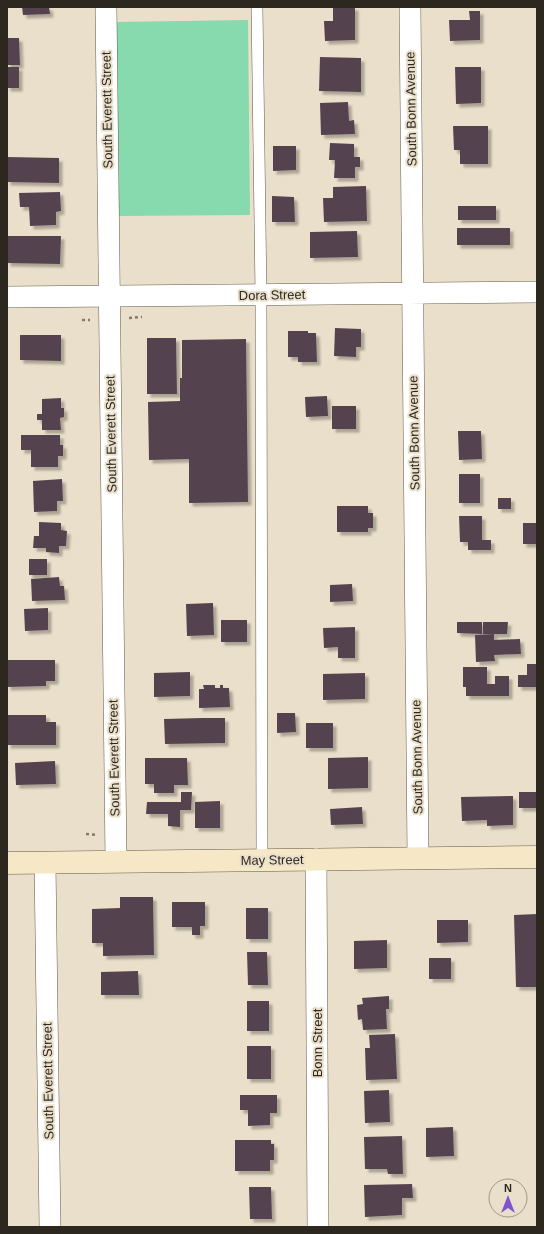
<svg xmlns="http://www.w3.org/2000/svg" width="544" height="1234" font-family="Arial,sans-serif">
	<defs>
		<filter id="shadow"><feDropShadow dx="3.5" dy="3.5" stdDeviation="1" flood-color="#0004"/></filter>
	</defs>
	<rect width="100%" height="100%" fill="#eadfca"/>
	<path fill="#87daae" d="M248,20l2,195 -132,1 -2,-194z"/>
	<path fill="#55434f" filter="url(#shadow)" d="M22,7h27l1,7 -27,1z
		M333,7h22v33l-30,1 -1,-20h9z
		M469,11h11v29l-30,1 -1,-21h21z
		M7,38h12l1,27h-13z
		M320,57l41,1v34l-42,-1z
		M7,67h12v21h-12z
		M455,67h26v36l-25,1z
		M348,102l1,19 5,-1 1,14 -34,1 -1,-32z
		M453,126h35v38h-28v-14h-6z
		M330,143l24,1v13h6v10h-5v11h-21l1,-18h-6z
		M273,146h23v24l-23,1z
		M7,157l52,1v25l-52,-1z
		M366,186l1,35 -43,1 -1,-24h10v-11z
		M60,192l1,19 -5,1v13l-26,1 -1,-19h-9l-1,-14z
		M272,196l22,1 1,25h-23z
		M458,206h38v14h-38z
		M457,228h53v17h-53z
		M357,231l1,26 -48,1v-26z
		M7,236h54l-1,28 -53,-1z
		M335,328l26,1v18h-5v10l-22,-1z
		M288,331h20v2h8l1,29h-19v-5h-10z
		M20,335h41v26l-41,-1z
		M147,338h29l1,56h-30z
		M246,339l2,163 -59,1v-44l-40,1 -1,-58 32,-1v-23h2v-38z
		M327,396l1,20 -22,1 -1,-20z
		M61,398v10h3v9l-4,1 1,12h-19v-10h-5v-6h5v-15z
		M332,406h24v23h-24z
		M458,431h23l1,28 -23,1z
		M21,435h39v10h3v11h-5v11h-27v-17h-10z
		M459,474h21v29h-21z
		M62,479l1,22h-6v10l-23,1 -1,-31z
		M498,498h13v11h-13z
		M337,506h31v7h5v15h-5v4h-31z
		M459,516h23v24h9v10h-23v-8h-8z
		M39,522l22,1v7l6,1 -1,15h-7v7l-13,-1v-4h-13l1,-12h5z
		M523,523h14v21h-14z
		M29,559h18v16h-18z
		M59,577l1,9h4l1,14 -33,1 -1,-22z
		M352,584l1,17 -23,1v-17z
		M213,603l1,32 -27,1 -1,-32z
		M48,608v22l-23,1 -1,-22z
		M221,620h26v22h-26z
		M457,622h25v12l-25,-1z
		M483,622h25l-1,12h-24z
		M355,627v31h-17v-11l-14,1 -1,-20z
		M494,634v6l26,-1 1,15 -27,1 1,6 -19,1 -1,-27z
		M7,660h48v21h-9v5l-39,1z
		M527,664h10v23h-19v-12h9z
		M463,667h24v17h8v-8h14v20h-43v-9h-3z
		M190,672v24l-36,1v-24z
		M365,673v26l-42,1v-26z
		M203,685h12v3h5v-3h3v3h6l1,19 -31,1v-19h5z
		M277,713h18l1,19 -19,1z
		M7,715h39v7h10v23h-49z
		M202,718h23v25l-60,1 -1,-25z
		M306,723h27v25h-27z
		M368,757v31l-40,1v-31z
		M145,758h42l1,27h-14v8h-20v-9h-9z
		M55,761l1,23 -40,1 -1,-22z
		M181,792h11l-1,18h-11v17l-12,-1v-12h-22l1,-12h34z
		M519,792h18v16h-18z
		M513,796v29l-26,1v-6l-25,1 -1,-24z
		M220,801v27h-25v-26z
		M362,807l1,17 -32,1 -1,-16z
		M120,897h33l1,58 -51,1v-13h-11v-34l28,-1z
		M172,902h33v24h-5v9h-8v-8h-20z
		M246,908h22v31h-22z
		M537,914v73h-21l-2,-72z
		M437,920h31v22l-31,1z
		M387,940v28l-33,1v-28z
		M247,952h20l1,33h-20z
		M429,958h22v21h-22z
		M138,971l1,24h-38v-23z
		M389,996v13h-3l1,20 -24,1 -1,-11 -4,1 -1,-15 6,-1 -1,-6z
		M247,1001h22v30h-22z
		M395,1034l2,45 -31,1 -1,-32h5l-1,-13z
		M247,1046h24v33h-24z
		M389,1090l1,32 -25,1 -1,-32z
		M240,1095h37v18h-7v12l-22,1v-16h-8z
		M453,1127l1,29 -28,1v-29z
		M402,1136l1,38h-15l-1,-5h-22l-1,-32z
		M235,1140h36v4h3v16h-4v11h-35z
		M412,1184l1,14h-11v17l-37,2 -1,-32z
		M249,1187h22l1,32h-22z"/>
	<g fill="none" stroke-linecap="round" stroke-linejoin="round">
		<defs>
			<path id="lane" d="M257,7l4,288 1,565"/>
			<path id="street" d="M106,7l10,854
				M410,7l8,851
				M7,297l530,-5
				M316,859l2,368
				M45,863l5,364"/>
			<path id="secondary" d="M7,863l530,-6"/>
		</defs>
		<use href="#lane" stroke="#645b49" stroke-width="12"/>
		<use href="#street" stroke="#645b49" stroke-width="22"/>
		<use href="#secondary" stroke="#645b49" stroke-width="23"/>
		<path stroke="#827b6d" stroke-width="2.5" stroke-dasharray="3 3" stroke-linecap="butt" d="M129,318l13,-1
			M82,320h8
			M86,834l11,1"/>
		<use href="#lane" stroke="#fff" stroke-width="11"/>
		<use href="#street" stroke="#fff" stroke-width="21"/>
		<use href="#secondary" stroke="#f6e8c6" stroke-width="22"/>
	</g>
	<g text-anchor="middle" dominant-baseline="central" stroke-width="4" stroke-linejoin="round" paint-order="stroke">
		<g font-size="13" fill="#2c2820" stroke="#eadfca">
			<text transform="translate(411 109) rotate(-91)">South Bonn Avenue</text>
			<text transform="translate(107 110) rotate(-91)">South Everett Street</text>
			<text transform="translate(272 295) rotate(-1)">Dora Street</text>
			<text transform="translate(414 433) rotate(-91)">South Bonn Avenue</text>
			<text transform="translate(111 434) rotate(-91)">South Everett Street</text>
			<text transform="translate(417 757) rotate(-91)">South Bonn Avenue</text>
			<text transform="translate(114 758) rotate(-91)">South Everett Street</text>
			<text transform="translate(272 860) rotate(-1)">May Street</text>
			<text transform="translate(317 1043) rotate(-90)">Bonn Street</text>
			<text transform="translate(48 1081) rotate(-91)">South Everett Street</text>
		</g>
	</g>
	<rect width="544" height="1234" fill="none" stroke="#2c2820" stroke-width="16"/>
	<g transform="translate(508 1198)"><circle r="19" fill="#eadfca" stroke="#9e9686"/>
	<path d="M0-3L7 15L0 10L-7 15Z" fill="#7e55ce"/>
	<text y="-6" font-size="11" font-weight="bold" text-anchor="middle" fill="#2c2820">N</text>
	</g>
</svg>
